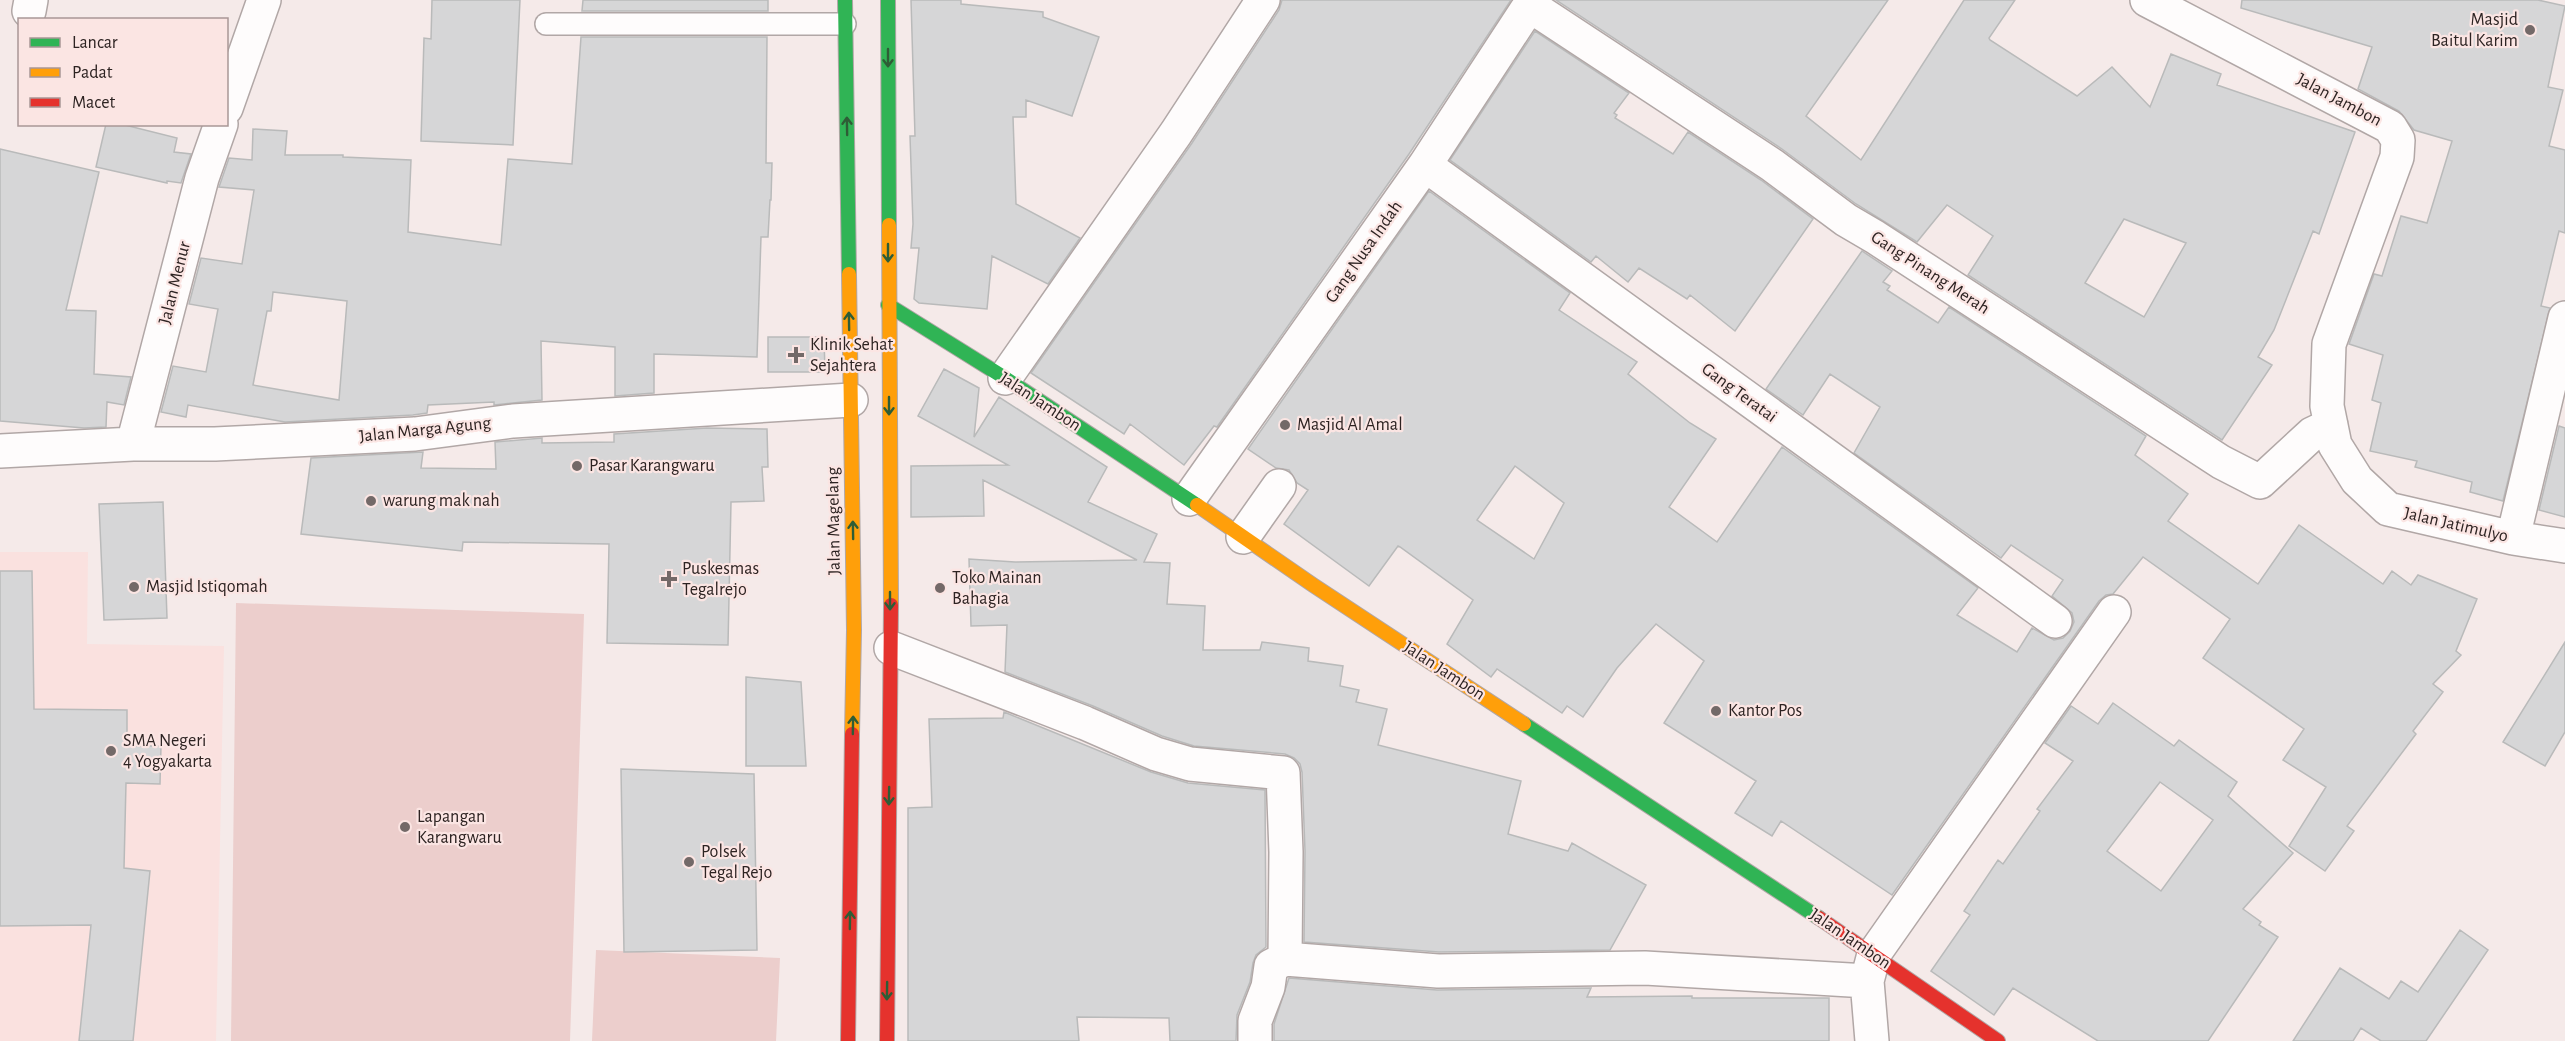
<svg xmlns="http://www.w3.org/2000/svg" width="2565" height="1041" font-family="'Alegreya Sans',sans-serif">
	<rect width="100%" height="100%" fill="#f5eae9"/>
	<path fill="#fae1df" d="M0,552h88l-1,92 137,2 -8,395h-216z"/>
	<path fill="#eccecc" d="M236,603l348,11 -14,427h-339z
		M596,950l184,8 -4,83h-184z"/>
	<path fill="#d6d6d7" stroke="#b9baba" stroke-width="1.5" fill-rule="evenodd" d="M432,0h88l-7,145 -92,-4 3,-103 7,1z
		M583,0h185v11h-186z
		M911,0h50v4l82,8v5l56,20 -27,79 -46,-16v17h-13l3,87 64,34 -32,46 -56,-28 -5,53 -68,-6 -5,-4 5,-51h-8l2,-24 -3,-88h5z
		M1282,0h229l-102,154 -192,273 -3,-1 -30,39 -54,-41 -6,10 -93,-61 161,-230 87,-133z
		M1556,0h332l-82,116 55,44 103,-160h51l-26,38 1,2 87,56 35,-29 38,40 21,-53 50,20 -4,11 138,47 -36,102 -6,-3 -39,99 -16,27 14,8 -50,75 -254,-165 25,-39 -46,-31 -30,37 -61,-38 -74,-55zM2124,219l62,24 -42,74 -59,-34z
		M2242,0h296l27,6 -17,81 15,3 -14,56 16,4v83l-6,-2 -18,75 9,2 -47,193 -33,-9 2,-10 -57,-15 2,-6 -47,-10 11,-48 -9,-3 11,-45 -34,-11 25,-70 8,2 19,-60 26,7 25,-82 -38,-11 -15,-19 -41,-22 14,-42 -131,-39z
		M1535,31l94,62 -15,20 3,2 -2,3 58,36 15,-22 73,48 52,39 -78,112 -45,-36 -3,4 -48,-31 -11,14 -32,-26 -5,6 -141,-102z
		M581,37h186l-1,126h6l-1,37h-1l-2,37h-7l-4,120 -103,-3v39l-39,3v-49l-74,-6 1,59 -48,5v-3l-66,3 -1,8 -14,2 -128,7 -97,-17 -2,12 -25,-5 12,-46 33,6 12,-63 -29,-5 12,-46 41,6 12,-74 -35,-3 10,-29 23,2 1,-31 34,2 -2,24h58v2l68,3 -3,72 93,13 7,-86 64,5zM273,292l74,9 -8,99 -86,-15 14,-74h4z
		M106,124h15l56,14 -3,14 17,2 -10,29 -14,-2v2l-71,-16z
		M0,149l99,23 -33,138 30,1 -2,63 37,3 -7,28 -17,-3 -1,25 -22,1 -84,-7z
		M1429,191l141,102 -11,17 78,52 -9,12 62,49 26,16 -47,68 48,35 65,-95 196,141 -21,27 60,37 15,-24 22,12 9,-2 7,-7 4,-9 -2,-9 -20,-17 11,-16 -52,-35 -10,13 -147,-105 26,-46 -50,-33 -27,41 -37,-26 96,-138 30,20 -9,11 7,4 -3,4 51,33 11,-16 197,129 -11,19 53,39 -20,27 90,63 41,-59 84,59 9,-13 19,14 7,-10 59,24 -21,52 5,4 -28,29 10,8 -30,39 3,3 -69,92 7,5 -29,40 -36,-25 37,-59 -43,-27 21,-31 -101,-71 27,-39 -87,-62 -30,37 -7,1 -7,6 -207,294 -111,-74 -9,15 -37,-23 21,-32 -92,-58 40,-62 -48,-37 -39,44 -34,49 -16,-11 -5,7 -65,-44 -6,8 -44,-33 26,-44 -73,-53 -2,-1 -29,40 -85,-62 24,-34 -11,-7 -8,-13 -13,-2 -28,-19zM1515,466l49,37 -30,56 -57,-39z
		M768,337h56l1,35h-57z
		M944,369l35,19 -5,49 25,-40 108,70 -19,35 69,32 -13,28 26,1 -3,41 38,2 -2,44h57l2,-8 47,6 -1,13 35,5 -3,20 19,4 -3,12 31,7 -9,36 143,36 -13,53 60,17 4,-8 74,42 -36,65 -171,2 -135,-10 1,-91 -3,-79 -2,-8 -6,-6 -9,-4 -91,-8 -32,-10 -69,-30 -88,-34 2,-47 -36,1 -2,-67 46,3 122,-2 -154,-80 1,36 -73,1v-51l97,-1 -90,-49z
		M2559,426l6,2v89l-26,-7z
		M707,428l60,1 1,38h-6l2,34 -33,1 -3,143 -121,-2 2,-99 -146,-2 -1,9 -161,-17 10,-76 112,-6 -2,16 75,1 -1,-27 47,-4v5l72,-1v-8z
		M163,502l4,116 -63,2 -5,-116z
		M0,571h32l2,138 93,1v36h34l-1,38 -34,-1 -2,85 26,3 -17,170h-54l12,-116 -91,1z
		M2565,642v90l-20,34 -42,-24z
		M746,677l55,5 5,84h-60z
		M2113,703l61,43 5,-6 58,42 -9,14 65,57 -50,56 18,13 -2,3 19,12 -70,104h-110l-85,-53 -19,27 -63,-44 39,-56 -6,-4 34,-51 5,4 37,-53 -3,-2 36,-48 -28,-18 26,-37 27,18zM2160,782l53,38 -52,71 -54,-40z
		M1004,712l147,60 37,11 77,7 1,157 -10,8 -3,8 -3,19 -13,33 -1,26h-66l-1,-23 -92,-1 2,24h-171v-233l24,-1 -3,-88 74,-1z
		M621,769l133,5 3,176 -133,2z
		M2460,930l28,20 -62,91h-45l-20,-13 -8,13h-60l47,-73 49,31 12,-18 17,11z
		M1289,978l148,12 154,-2 -4,9 105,-1v2h137v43h-555v-17z"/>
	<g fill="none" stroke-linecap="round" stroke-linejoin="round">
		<defs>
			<path id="lane" d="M546,24h299"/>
			<path id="street" d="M2147,0l243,127 8,13 -1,17 -68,187 -2,62 8,39 22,35 31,29 125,29 52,8
				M1529,5l243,160 74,55 29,17 346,225 39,20 52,-48 19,-9
				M29,11l2,-11
				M226,108l38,-108
				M1425,165l630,456
				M1005,378l171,-245 87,-133
				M133,444l69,-266 19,-54
				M0,451l133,-7h82l200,-10 98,-13 338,-21
				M1189,499l236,-334 108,-165
				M1243,537l36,-51
				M2513,538l52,-220
				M891,648l194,75 71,31 34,10 93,9 3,79 -1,107
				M1255,1041v-20l13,-34 3,-21 14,-7 153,12 207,-3 222,13
				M1872,1041l-5,-60 7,-27 240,-342"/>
			<path id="fast" d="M845,0l4,274
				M888,0l1,225
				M888,305l117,73 192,127
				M1524,724l295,194"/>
			<path id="slow" d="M889,225l2,380
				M849,274l5,356 -2,104
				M1197,505l116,80 211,139"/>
			<path id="jam" d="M1819,918l179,123
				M848,1041l4,-307
				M887,1041l4,-436"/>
		</defs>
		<use href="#lane" stroke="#b1a7a6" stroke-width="24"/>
		<use href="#street" stroke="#b1a7a6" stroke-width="36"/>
		<use href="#fast" stroke="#b1a7a6" stroke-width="16"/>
		<use href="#slow" stroke="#b1a7a6" stroke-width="16"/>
		<use href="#jam" stroke="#b1a7a6" stroke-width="16"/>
		<use href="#lane" stroke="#fefcfc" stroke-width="21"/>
		<use href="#street" stroke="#fefcfc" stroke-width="33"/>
		<use href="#fast" stroke="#30b455" stroke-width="14"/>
		<use href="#slow" stroke="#ff9f0a" stroke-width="14"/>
		<use href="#jam" stroke="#e5322d" stroke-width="14"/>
	</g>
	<defs><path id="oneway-shaft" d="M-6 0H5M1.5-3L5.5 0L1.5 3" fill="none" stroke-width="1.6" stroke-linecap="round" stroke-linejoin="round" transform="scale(1.5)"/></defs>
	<g stroke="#2e5d36">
		<use href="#oneway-shaft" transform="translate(888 58) rotate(90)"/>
		<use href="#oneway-shaft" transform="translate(847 126) rotate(-91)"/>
		<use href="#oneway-shaft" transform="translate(888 253) rotate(90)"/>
		<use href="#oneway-shaft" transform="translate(849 321) rotate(-91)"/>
		<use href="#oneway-shaft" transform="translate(889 406) rotate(90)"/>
		<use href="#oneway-shaft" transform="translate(853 530) rotate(-91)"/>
		<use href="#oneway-shaft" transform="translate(890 601) rotate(90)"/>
		<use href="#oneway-shaft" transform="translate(853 725) rotate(-89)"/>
		<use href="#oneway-shaft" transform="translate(889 796) rotate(91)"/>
		<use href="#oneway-shaft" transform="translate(850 920) rotate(-89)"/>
		<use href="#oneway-shaft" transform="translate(887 991) rotate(91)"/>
	</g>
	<g fill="#736968" stroke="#fbe5e3" stroke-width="2">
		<circle cx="2530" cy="30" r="6"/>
		<path d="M793 346h6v6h6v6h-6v6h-6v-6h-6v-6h6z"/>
		<circle cx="1285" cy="425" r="6"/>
		<circle cx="577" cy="466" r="6"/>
		<circle cx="371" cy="501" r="6"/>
		<path d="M666 570h6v6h6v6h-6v6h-6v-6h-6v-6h6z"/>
		<circle cx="134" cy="587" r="6"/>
		<circle cx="940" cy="588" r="6"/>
		<circle cx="1716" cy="711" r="6"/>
		<circle cx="111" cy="751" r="6"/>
		<circle cx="405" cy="827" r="6"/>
		<circle cx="689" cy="862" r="6"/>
	</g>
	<g text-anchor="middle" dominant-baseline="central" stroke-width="4.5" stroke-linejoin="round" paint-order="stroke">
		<g font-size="18" fill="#2d2322" stroke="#fbe5e3" text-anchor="start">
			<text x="2518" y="20" text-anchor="end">Masjid<tspan x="2518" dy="21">Baitul Karim</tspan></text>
			<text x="810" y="345">Klinik Sehat<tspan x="810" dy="21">Sejahtera</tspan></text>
			<text x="1297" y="425">Masjid Al Amal</text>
			<text x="589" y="466">Pasar Karangwaru</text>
			<text x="383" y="501">warung mak nah</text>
			<text x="682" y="569">Puskesmas<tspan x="682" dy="21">Tegalrejo</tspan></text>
			<text x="952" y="578">Toko Mainan<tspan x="952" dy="21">Bahagia</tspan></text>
			<text x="146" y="587">Masjid Istiqomah</text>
			<text x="1728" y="711">Kantor Pos</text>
			<text x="123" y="741">SMA Negeri<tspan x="123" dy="21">4 Yogyakarta</tspan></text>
			<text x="417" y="817">Lapangan<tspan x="417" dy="21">Karangwaru</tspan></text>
			<text x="701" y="852">Polsek<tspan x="701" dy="21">Tegal Rejo</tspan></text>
		</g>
		<g font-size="18" fill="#2d2322" stroke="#fbe5e3">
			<text transform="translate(2339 100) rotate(28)">Jalan Jambon</text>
			<text transform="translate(1364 252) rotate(-55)">Gang Nusa Indah</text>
			<text transform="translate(1930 273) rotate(33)">Gang Pinang Merah</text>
			<text transform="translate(175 283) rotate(-76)">Jalan Menur</text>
			<text transform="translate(1739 393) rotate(36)">Gang Teratai</text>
			<text transform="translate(1040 402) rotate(33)">Jalan Jambon</text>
			<text transform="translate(425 430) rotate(-6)">Jalan Marga Agung</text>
			<text transform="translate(834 521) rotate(-91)">Jalan Magelang</text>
			<text transform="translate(2456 525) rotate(13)">Jalan Jatimulyo</text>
			<text transform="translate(1444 671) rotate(33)">Jalan Jambon</text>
			<text transform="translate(1850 939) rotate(34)">Jalan Jambon</text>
		</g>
	</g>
	<rect x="18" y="18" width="210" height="108" fill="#fbe5e3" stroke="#a99796" stroke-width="1.5"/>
	<rect x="30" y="38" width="30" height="9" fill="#30b455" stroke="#a99796" stroke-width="1.5"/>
	<text x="72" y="48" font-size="18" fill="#2d2322">Lancar</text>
	<rect x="30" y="68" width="30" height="9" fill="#ff9f0a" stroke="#a99796" stroke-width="1.5"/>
	<text x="72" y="78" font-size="18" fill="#2d2322">Padat</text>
	<rect x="30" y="98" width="30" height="9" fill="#e5322d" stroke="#a99796" stroke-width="1.5"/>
	<text x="72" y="108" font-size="18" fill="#2d2322">Macet</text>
</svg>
